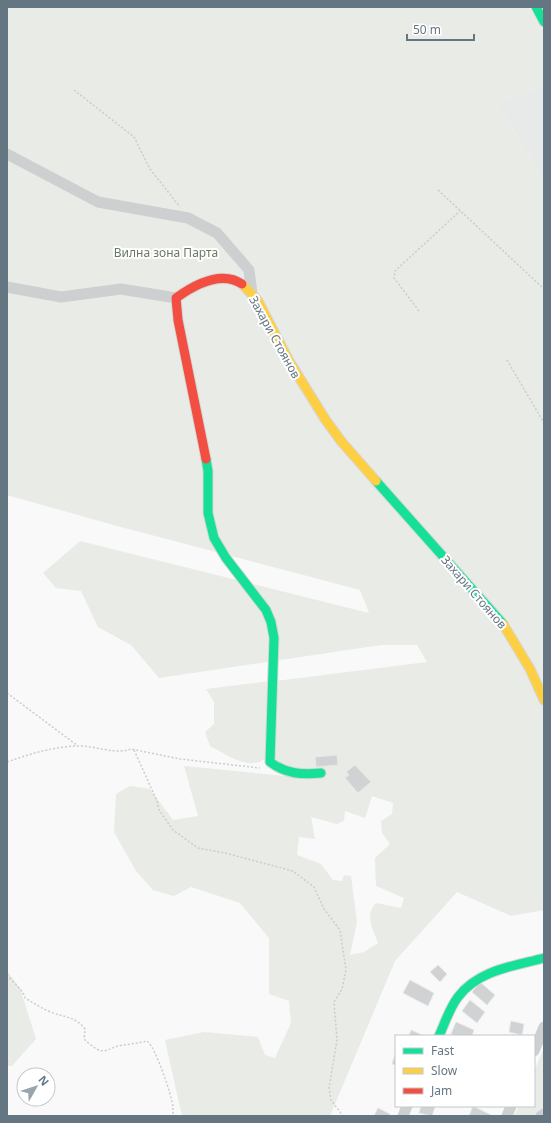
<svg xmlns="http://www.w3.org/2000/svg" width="551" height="1123" font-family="'Noto Sans',sans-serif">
	<rect width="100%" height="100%" fill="#f9f9f9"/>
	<path fill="#e8e9e9" d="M544,85v94l-47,-75z"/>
	<path fill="#e8ebe6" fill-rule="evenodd" d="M7,7h522l15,24v54l-47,19 47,75v731l-33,6 -54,-24 -62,69 -65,155h-148l-17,-76 39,-8 54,5 7,18 10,3 16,-35 -2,-22 -20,-7v-56l-29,-35 -49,-16 -17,9 -21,-6 -17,-19 -22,-39 2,-38 14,-8 20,3 23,31 25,-4 -14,-50 132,13 -34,-13 -7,-9 1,-76 151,-19 -10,-17h-36l-222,33 -28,-33 -33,-18 -17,-36 -25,-3 -13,-15 37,-32 289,72 -9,-23 -243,-64 -110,-31zM372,796l21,7 -1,11 -11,7 1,12 8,11 -15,14 1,28 28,12 -3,10 -25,-5c-12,12 -3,26 2,40l-14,9 -14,3 7,-33 -6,-46 -7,-1 -2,6 -9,-1 -12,-16 -24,-9 2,-18 16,2 -4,-22 26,7 7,-3 1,-10 20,7z
		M269,681l-3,77c-17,14 -40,-4 -56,-12l-5,-14 9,-8v-22l-8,-13z
		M7,971l13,17 16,51 -24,27h-5z
		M544,1048v62l-10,6h-20l5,-10h15v-35z"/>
	<path fill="#d0d2d3" stroke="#e8e8e8" d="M337,755l1,10 -22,2 -1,-10z
		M355,765l16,17 -13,11 -13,-15 4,-3 -3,-3z
		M438,965l9,9 -7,8 -10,-10z
		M410,980l24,13 -6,13 -25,-13z
		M480,982l15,13 -8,10 -15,-13z
		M470,1000l15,12 -8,11 -15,-12z
		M511,1021l13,3 -2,11 -13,-3z
		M456,1022l18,8 -2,6h-17l-4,-2z
		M411,1030l13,6h-15z
		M396,1051v14l-4,-1z
		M421,1106l14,1 -3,9 -13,-3z
		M473,1106l18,9 -1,1h-21z
		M378,1108l12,6 -1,2h-15z"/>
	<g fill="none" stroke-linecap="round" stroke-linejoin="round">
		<defs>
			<path id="fast" d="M536,7l8,15
				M206,459l2,12v42l6,25 12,20 40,52 5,12 3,16 -4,124c16,12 32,13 51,11
				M376,481l127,143
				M439,1036c6,-13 10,-27 19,-39 20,-27 56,-31 86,-39"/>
			<path id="slow" d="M242,284l16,17 31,60 36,58 16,22 35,40
				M503,624l27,45 14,31"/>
			<path id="jam" d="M206,459l-28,-139 -2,-22c18,-13 45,-28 66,-14"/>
		</defs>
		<use href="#fast" stroke="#d5d6d7" stroke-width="11"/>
		<use href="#slow" stroke="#d5d6d7" stroke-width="11"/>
		<use href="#jam" stroke="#d5d6d7" stroke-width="11"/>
		<path stroke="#cbcccd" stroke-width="1.5" stroke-dasharray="2 2" stroke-linecap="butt" d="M74,90l60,47 16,32 30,38
			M438,190l106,99
			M419,311l-25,-33 1,-7 65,-60
			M507,360l37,63
			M7,693l71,53
			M134,750l23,51 2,9 14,20 25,18 27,5 68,18 21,16 10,22 16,21 6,40 -4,19 -8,13 3,38 -8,48 2,12 12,16
			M7,762c22,-8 46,-15 69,-16 19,-1 37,9 55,3l49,10 80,9
			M7,975c5,6 17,16 18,23 9,5 17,11 26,14 14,6 24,4 34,17 -1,11 -2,10 6,16 14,12 17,2 32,0 8,-1 16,-2 24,-4 8,5 25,55 26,66 0,3 0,6 0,9"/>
		<path stroke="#cecfd0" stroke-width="11" d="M7,154l91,48 90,16 29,15 32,37 3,24
			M7,287l54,10 60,-8 55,9
			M534,1051l10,-24
			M403,1116l4,-10
			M507,1116l4,-10
			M541,1116l3,-2"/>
		<use href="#fast" stroke="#16e098" stroke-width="9"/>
		<use href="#slow" stroke="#ffcf43" stroke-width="9"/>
		<use href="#jam" stroke="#f24e42" stroke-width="9"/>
	</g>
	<g text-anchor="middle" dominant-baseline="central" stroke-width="4" stroke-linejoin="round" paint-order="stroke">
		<g font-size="12" fill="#687a64" stroke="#fff">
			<text x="166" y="252">Вилна зона Парта</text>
		</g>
		<g font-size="12" fill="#657683" stroke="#fff">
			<text transform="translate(275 337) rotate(61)">Захари Стоянов</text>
			<text transform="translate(474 592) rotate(49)">Захари Стоянов</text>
		</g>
	</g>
	<rect width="551" height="1123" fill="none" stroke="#657683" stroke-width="16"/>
	<rect x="395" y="1035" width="140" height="72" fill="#ffffff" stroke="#c1c8cd"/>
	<rect x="403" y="1048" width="20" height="6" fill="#16e098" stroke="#c1c8cd"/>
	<text x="431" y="1055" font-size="12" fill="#657683">Fast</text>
	<rect x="403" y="1068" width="20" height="6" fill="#ffcf43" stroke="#c1c8cd"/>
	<text x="431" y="1075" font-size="12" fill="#657683">Slow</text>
	<rect x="403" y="1088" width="20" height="6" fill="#f24e42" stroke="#c1c8cd"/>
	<text x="431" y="1095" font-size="12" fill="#657683">Jam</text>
	<g transform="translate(36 1087) rotate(51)"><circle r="19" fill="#ffffff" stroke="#c1c8cd"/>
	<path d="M0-3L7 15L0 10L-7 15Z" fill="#99a4ac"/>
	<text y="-6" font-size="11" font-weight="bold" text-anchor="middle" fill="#657683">N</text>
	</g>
	<path d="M407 34v6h67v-6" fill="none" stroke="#657683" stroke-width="2"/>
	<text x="413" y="34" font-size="12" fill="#657683" stroke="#ffffff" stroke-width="3" paint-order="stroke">50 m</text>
</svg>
